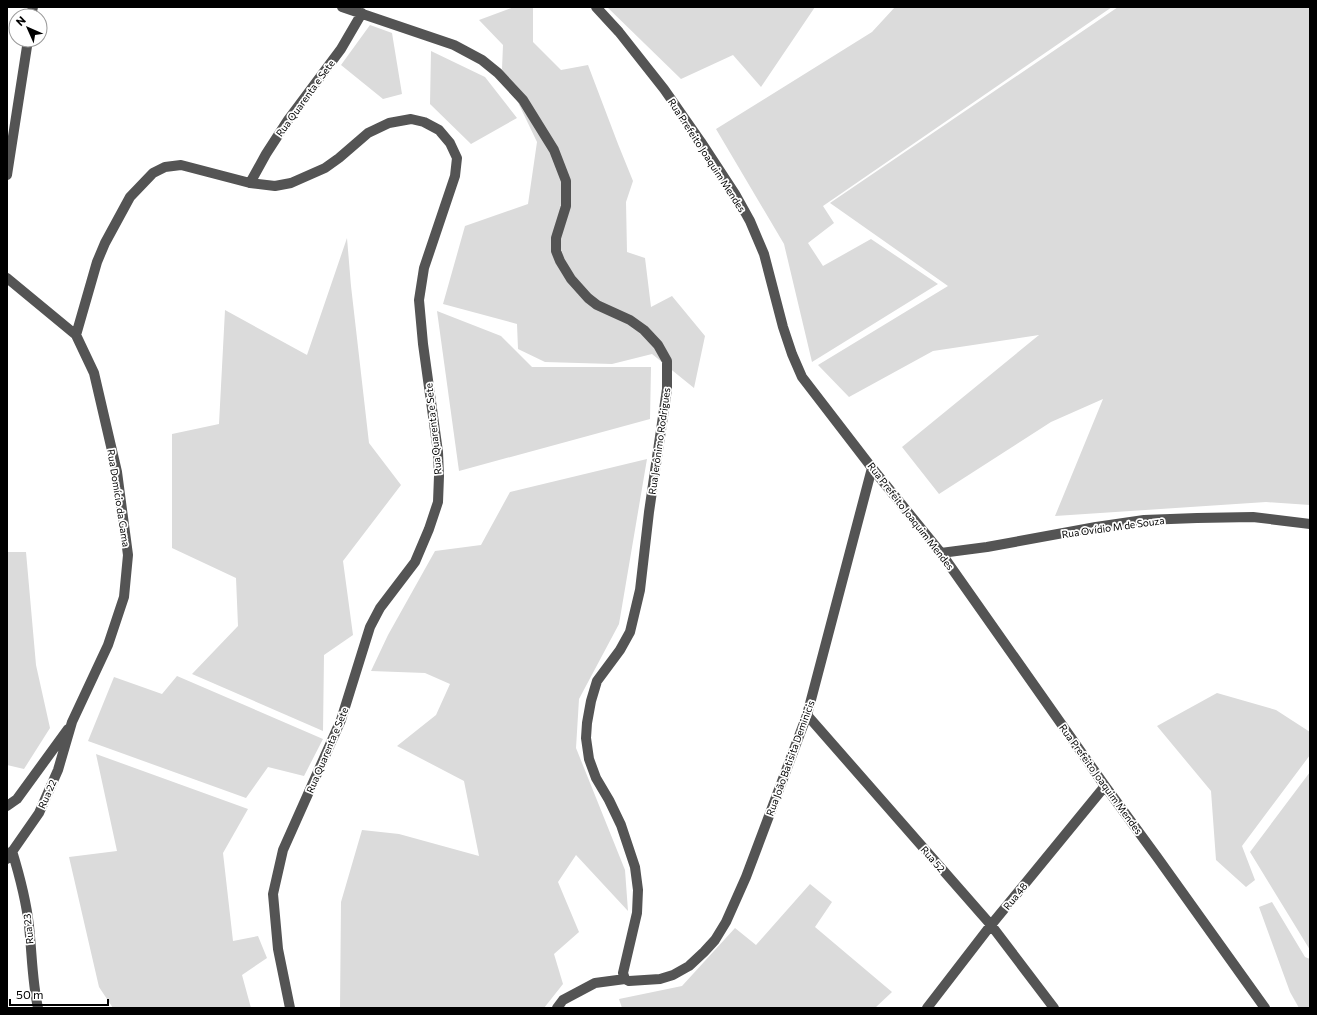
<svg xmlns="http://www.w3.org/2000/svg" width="1317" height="1015" font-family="Commissioner,sans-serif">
	<rect width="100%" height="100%" fill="#fff"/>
	<path fill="#dbdbdb" d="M514,7h19v35l28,28 27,-5 30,79 15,37 -7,21 1,50 18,6 6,49 21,-11 33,40 -11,52 -42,-34 -40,10 -67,-2 -27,-13 -1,-25 -74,-20 22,-78 63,-22 9,-62 -35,-73 1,-24 -24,-25z
		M607,7h208l-54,80 -28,-32 -52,24z
		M895,7h217l-289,199 11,17 -26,20 15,23 48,-27 67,45 -126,78 -28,-118 -68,-115 156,-97z
		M1118,7h192v498l-44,-3 -211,14 48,-117 -52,23 -112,72 -37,-47 137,-112 -106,16 -84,46 -31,-32 130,-79 -118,-83z
		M370,25l22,8 10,61 -19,5 -42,-34z
		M431,51l54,26 32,41 -46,26 -41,-40z
		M347,238l4,48 18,157 32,42 -58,76 10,74 -29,20 -1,76 -131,-57 46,-48 -2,-48 -64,-30v-114l47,-10 6,-114 82,45z
		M437,311l64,25 31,31h119l-1,52 -191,52z
		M647,459l-28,165 -40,75 -3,49 49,122 3,41 -52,-56 -18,27 21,50 -25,22 9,30 -19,24h-204l1,-106 21,-72 37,4 80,22 -15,-75 -67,-35 39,-31 14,-31 -25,-11 -54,-2 17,-36 47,-84 46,-6 29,-53z
		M7,552h19l10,113 14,63 -26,41 -17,-4z
		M177,676l146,63 -19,37 -36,-9 -22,31 -158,-57 26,-64 48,17z
		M1217,693l59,17 34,22v23l-68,91 13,34 -9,7 -30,-27 -5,-69 -54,-65z
		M96,754l152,55 -25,44 10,88 25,-5 9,22 -25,17 9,33h-138l-14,-21 -30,-130 48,-6z
		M1310,772v178l-60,-98z
		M810,884l22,18 -17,25 77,65 -17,16h-253l-3,-9 63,-13 53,-58 21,17z
		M1272,902l33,55 5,2v49h-11l-9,-16 -31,-85z"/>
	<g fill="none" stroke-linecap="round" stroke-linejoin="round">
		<path stroke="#545454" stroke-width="10" d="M342,7l112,38 28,15 16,13 25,27 31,50 12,31v25l-10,32v13l4,10 11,18 17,19 9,7 33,15 14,10 14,15 9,16v28l-18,123 -9,78 -10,42 -10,18 -23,31 -6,20 -4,22 -1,15 3,21 7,19 13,22 12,25 14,42 3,23 -1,23 -14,60 2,6
			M596,7l23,25 45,57 37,53 34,52 15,27 14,33 19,73 9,27 10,23 70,91 69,85 164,233 52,71 108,151
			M31,16l2,-9
			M7,175l21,-135
			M250,183l16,-29 22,-34 53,-71 21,-36
			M7,278l69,57 18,38 23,99 11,83 -4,42 -16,48 -36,77 -14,48 -19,43 -32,46
			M76,335l21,-73 8,-19 25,-46 23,-24 12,-6 16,-2 69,18 25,3 16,-3 34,-15 14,-10 29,-25 21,-10 22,-4 13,3 15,8 11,13 7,15 -2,18 -31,92 -5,32 4,44 15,108 1,24 -1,26 -9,27 -14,33 -35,46 -10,19 -29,93 -58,130 -10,44 5,55 12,59
			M941,553l46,-6 109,-20 48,-7 53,-2 56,-1 57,7
			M807,715l184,210 63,83
			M7,806l10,-7 51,-70
			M12,851c8,26 14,48 17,75 3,27 3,55 9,82
			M557,1008l6,-8 32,-17 30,-4 4,2 31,-2 13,-4 16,-9 15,-14 11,-12 11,-18 20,-45 61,-162 65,-247
			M927,1008l64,-83 114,-139"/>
	</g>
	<g text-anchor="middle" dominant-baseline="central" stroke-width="3.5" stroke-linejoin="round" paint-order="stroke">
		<g font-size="10" fill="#000" stroke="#fff">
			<text transform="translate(305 98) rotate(-54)">Rua Quarenta e Sete</text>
			<text transform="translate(707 155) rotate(57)">Rua Prefeito Joaquim Mendes</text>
			<text transform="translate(433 429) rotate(-96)">Rua Quarenta e Sete</text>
			<text transform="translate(659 441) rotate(-82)">Rua Jerônimo Rodrigues</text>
			<text transform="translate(119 498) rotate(81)">Rua Domício da Gama</text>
			<text transform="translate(911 516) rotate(52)">Rua Prefeito Joaquim Mendes</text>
			<text transform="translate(1113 527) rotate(-8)">Rua Ovídio M de Souza</text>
			<text transform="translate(327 750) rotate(-67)">Rua Quarenta e Sete</text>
			<text transform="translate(790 758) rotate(-70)">Rua João Batisita Deminicis</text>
			<text transform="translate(1101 779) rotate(54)">Rua Prefeito Joaquim Mendes</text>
			<text transform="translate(47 794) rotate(-66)">Rua 22</text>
			<text transform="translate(933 859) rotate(49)">Rua 52</text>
			<text transform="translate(1015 896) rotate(-51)">Rua 48</text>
			<text transform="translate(28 929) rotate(-96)">Rua 23</text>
		</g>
	</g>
	<rect width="1317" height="1015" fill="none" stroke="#000000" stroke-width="16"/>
	<g transform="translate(28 28) rotate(315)"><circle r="19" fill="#ffffff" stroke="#999999"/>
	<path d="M0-3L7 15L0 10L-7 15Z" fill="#000000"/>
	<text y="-6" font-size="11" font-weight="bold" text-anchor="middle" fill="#000000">N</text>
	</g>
	<path d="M10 999v6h98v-6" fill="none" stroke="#000000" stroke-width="2"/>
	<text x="16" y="999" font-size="12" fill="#000000" stroke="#ffffff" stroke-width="3" paint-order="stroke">50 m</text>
</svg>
